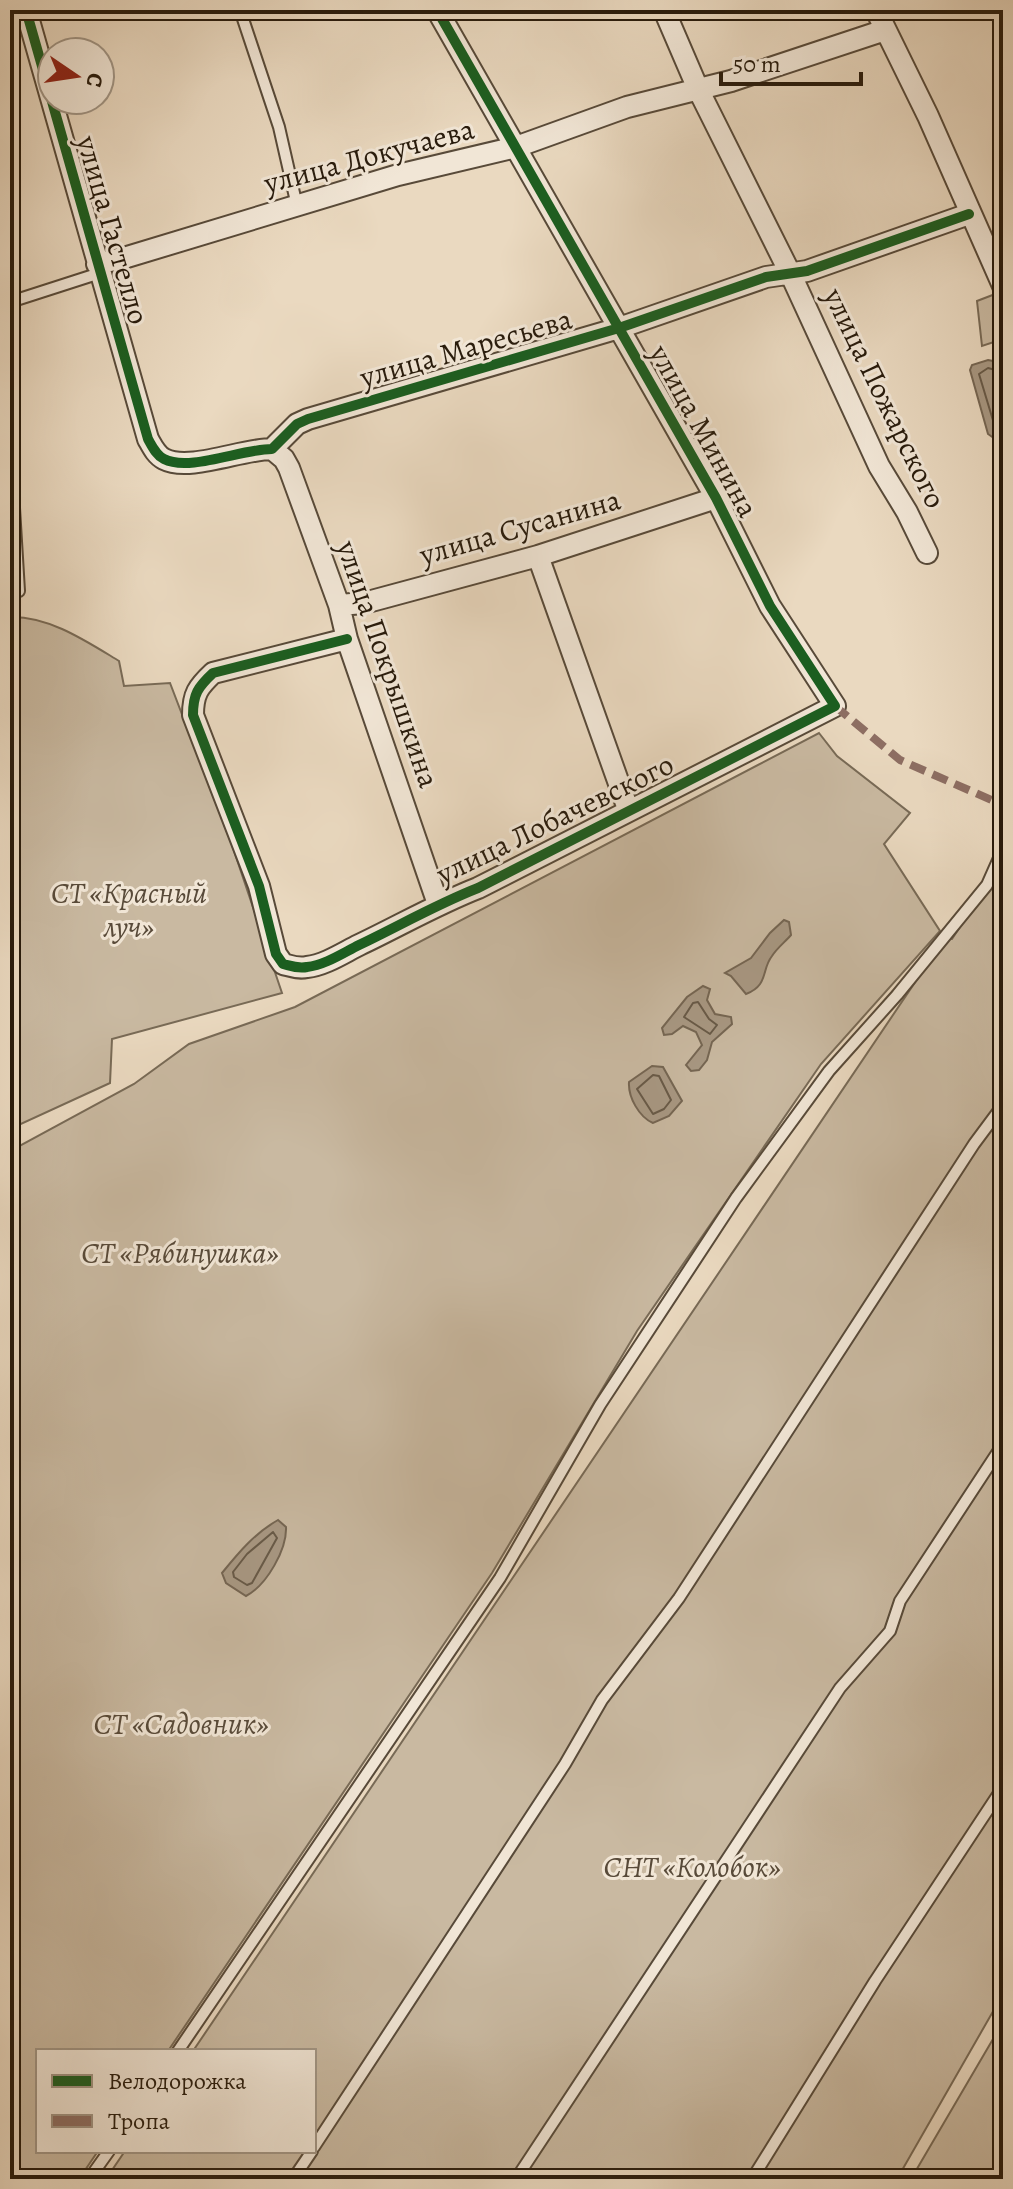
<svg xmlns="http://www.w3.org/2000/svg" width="1013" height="2189" font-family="Alegreya,serif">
	<rect width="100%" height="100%" fill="#ead9c0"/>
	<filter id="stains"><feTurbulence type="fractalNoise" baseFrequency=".0025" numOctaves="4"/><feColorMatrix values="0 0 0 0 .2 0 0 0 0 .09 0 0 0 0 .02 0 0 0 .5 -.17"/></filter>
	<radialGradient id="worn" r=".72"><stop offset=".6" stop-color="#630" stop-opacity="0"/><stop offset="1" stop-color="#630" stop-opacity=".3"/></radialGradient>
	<path fill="#c9b9a1" stroke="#786a56" stroke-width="2" d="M1003,291v48l-21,7 -5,-45z
		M10,617c39,-1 76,24 109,44l5,25 46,-3 62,162 50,148 -170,46 -2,44 -100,46z
		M819,733l18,23 73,57 -26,31 56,87 -119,133 -184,267 -145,242 -324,478h-130v100h60l-19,28h-69v-1028l124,-67 55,-40 106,-37z
		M1003,863v1131l-106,185h-791l19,-28h189v-100h-121l752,-1113 7,1z
		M1003,2022v157h-92z"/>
	<path fill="#a89883" stroke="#756653" stroke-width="2" d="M988,360l10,2 5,4v70l-8,3 -7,-5 -18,-64 2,-5z
		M784,920l5,2 2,13c-6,7 -14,13 -19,21 -11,14 -3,29 -26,38l-15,-18 -6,-3 26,-15 19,-25z
		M703,986l7,3 -3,11 8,14 16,3 1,7 -20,18 -5,18 -8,10 -8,1 -5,-6 16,-20 -6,-13 -13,-6 -11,8 -8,1 -2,-7 25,-31z
		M652,1066l11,1 19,34 -13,15 -16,7c-14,-6 -25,-26 -24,-41z
		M278,1520l8,7c1,22 -19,58 -40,69l-20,-13 -4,-10c17,-21 33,-40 56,-53z"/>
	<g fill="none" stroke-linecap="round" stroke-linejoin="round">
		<path stroke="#685a48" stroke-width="2" d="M1003,372l-15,-4 -9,6 16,53 8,2
			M698,1002l11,17 8,6 -7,9 -26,-17 9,-14z
			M653,1075l6,1 12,24 -7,9 -11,5 -16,-25z
			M273,1532l4,6 -25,45 -5,2 -13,-8 -1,-5 14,-18z"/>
		<defs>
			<path id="service" d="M240,10l39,117 18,79
				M10,302l90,-29
				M10,489l4,19 5,83 -9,1
				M178,2051l322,-473 100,-173 136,-207 93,-127 68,-76 90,-110 16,-36
				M314,2147l251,-383 37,-64 77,-102 295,-454 29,-39
				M89,2179l20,-28
				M293,2179l19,-28
				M516,2179l324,-491 50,-57 10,-30 103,-157
				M752,2179l123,-198 128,-194"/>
			<path id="minor" d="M26,10l122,429c4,7 8,16 16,20 25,13 78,-10 108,-10l25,-25 11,-5 311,-91 147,-51 41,-6 162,-57
				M664,10l34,79 93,186 88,191 28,46 20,41
				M876,10l52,106 75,170
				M97,264l30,-7 271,-82 118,-28 111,-40 104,-26 154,-51
				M272,449l12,10 5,9 50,137 8,34 91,265
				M538,556l90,253
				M339,605l25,-2 174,-47 178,-58
				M347,639l-134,34c-15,14 -20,21 -20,42l66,171 17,68 7,10c8,2 15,5 24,3 18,-2 36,-14 52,-22 40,-19 78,-41 119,-57l357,-182 -65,-100 -54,-108 -279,-488"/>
		</defs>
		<use href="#service" stroke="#584a39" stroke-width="14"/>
		<use href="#minor" stroke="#584a39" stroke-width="24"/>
		<use href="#service" stroke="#f1e6d6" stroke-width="10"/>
		<use href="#minor" stroke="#f1e6d6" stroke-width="20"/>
		<path stroke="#8d6e63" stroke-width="8" stroke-dasharray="16 8" stroke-linecap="butt" d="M835,706l65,54 103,45"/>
		<defs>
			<path id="cycleway" d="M26,10l122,429c4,7 8,16 16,20 25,13 78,-10 108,-10l25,-25 11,-5 311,-91 147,-51 41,-6 162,-57
				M347,639l-134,34c-15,14 -20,21 -20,42l66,171 17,68 7,10c8,2 15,5 24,3 18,-2 36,-14 52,-22 40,-19 78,-41 119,-57l357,-182 -65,-100 -54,-108 -279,-488"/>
		</defs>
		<use href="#cycleway" stroke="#f1e6d6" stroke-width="15"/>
		<use href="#cycleway" stroke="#1b5e20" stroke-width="10"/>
	</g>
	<g text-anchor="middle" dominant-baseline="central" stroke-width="6" stroke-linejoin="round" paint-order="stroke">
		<g font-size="30" fill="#281b0c" stroke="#f1e6d6">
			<text transform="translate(369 156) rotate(-15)">улица Докучаева</text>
			<text transform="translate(113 230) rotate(74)">улица Гастелло</text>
			<text transform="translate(466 348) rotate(-16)">улица Маресьева</text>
			<text transform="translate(885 398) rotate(64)">улица Пожарского</text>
			<text transform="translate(704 431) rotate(61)">улица Минина</text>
			<text transform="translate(520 527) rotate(-16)">улица Сусанина</text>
			<text transform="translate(388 664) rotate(71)">улица Покрышкина</text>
			<text transform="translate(555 819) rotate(-26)">улица Лобачевского</text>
		</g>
		<g font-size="30" font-style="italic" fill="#584a39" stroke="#f1e6d6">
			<text x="129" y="893">СТ «Красный<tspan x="129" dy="34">луч»</tspan></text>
			<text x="180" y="1253">СТ «Рябинушка»</text>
			<text x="181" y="1724">СТ «Садовник»</text>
			<text x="692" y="1867">СНТ «Колобок»</text>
		</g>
	</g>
	<rect width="1013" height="2189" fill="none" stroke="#ead9c0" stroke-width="40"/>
	<rect x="12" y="12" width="989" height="2165" fill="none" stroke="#281b0c" stroke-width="4"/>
	<rect x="20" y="20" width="973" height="2149" fill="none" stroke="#281b0c" stroke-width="2"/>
	<rect x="36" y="2049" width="280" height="104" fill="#f1e6d6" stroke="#a19585" stroke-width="2"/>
	<rect x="52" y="2075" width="40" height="12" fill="#1b5e20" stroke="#a19585" stroke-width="2"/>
	<text x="108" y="2089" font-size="24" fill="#281b0c">Велодорожка</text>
	<rect x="52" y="2115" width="40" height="12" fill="#8d6e63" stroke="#a19585" stroke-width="2"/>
	<text x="108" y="2129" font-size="24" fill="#281b0c">Тропа</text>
	<g transform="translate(76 76) rotate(103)"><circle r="38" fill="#f1e6d6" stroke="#a19585" stroke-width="2"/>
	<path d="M0-6L14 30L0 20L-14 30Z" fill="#8f2418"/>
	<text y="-12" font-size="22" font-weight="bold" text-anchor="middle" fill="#281b0c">С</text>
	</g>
	<path d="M721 72v12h140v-12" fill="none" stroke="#281b0c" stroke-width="4"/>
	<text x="733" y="72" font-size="24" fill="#281b0c" stroke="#f1e6d6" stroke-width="6" paint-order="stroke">50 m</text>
	<rect width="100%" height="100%" filter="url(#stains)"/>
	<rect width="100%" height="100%" fill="url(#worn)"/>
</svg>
